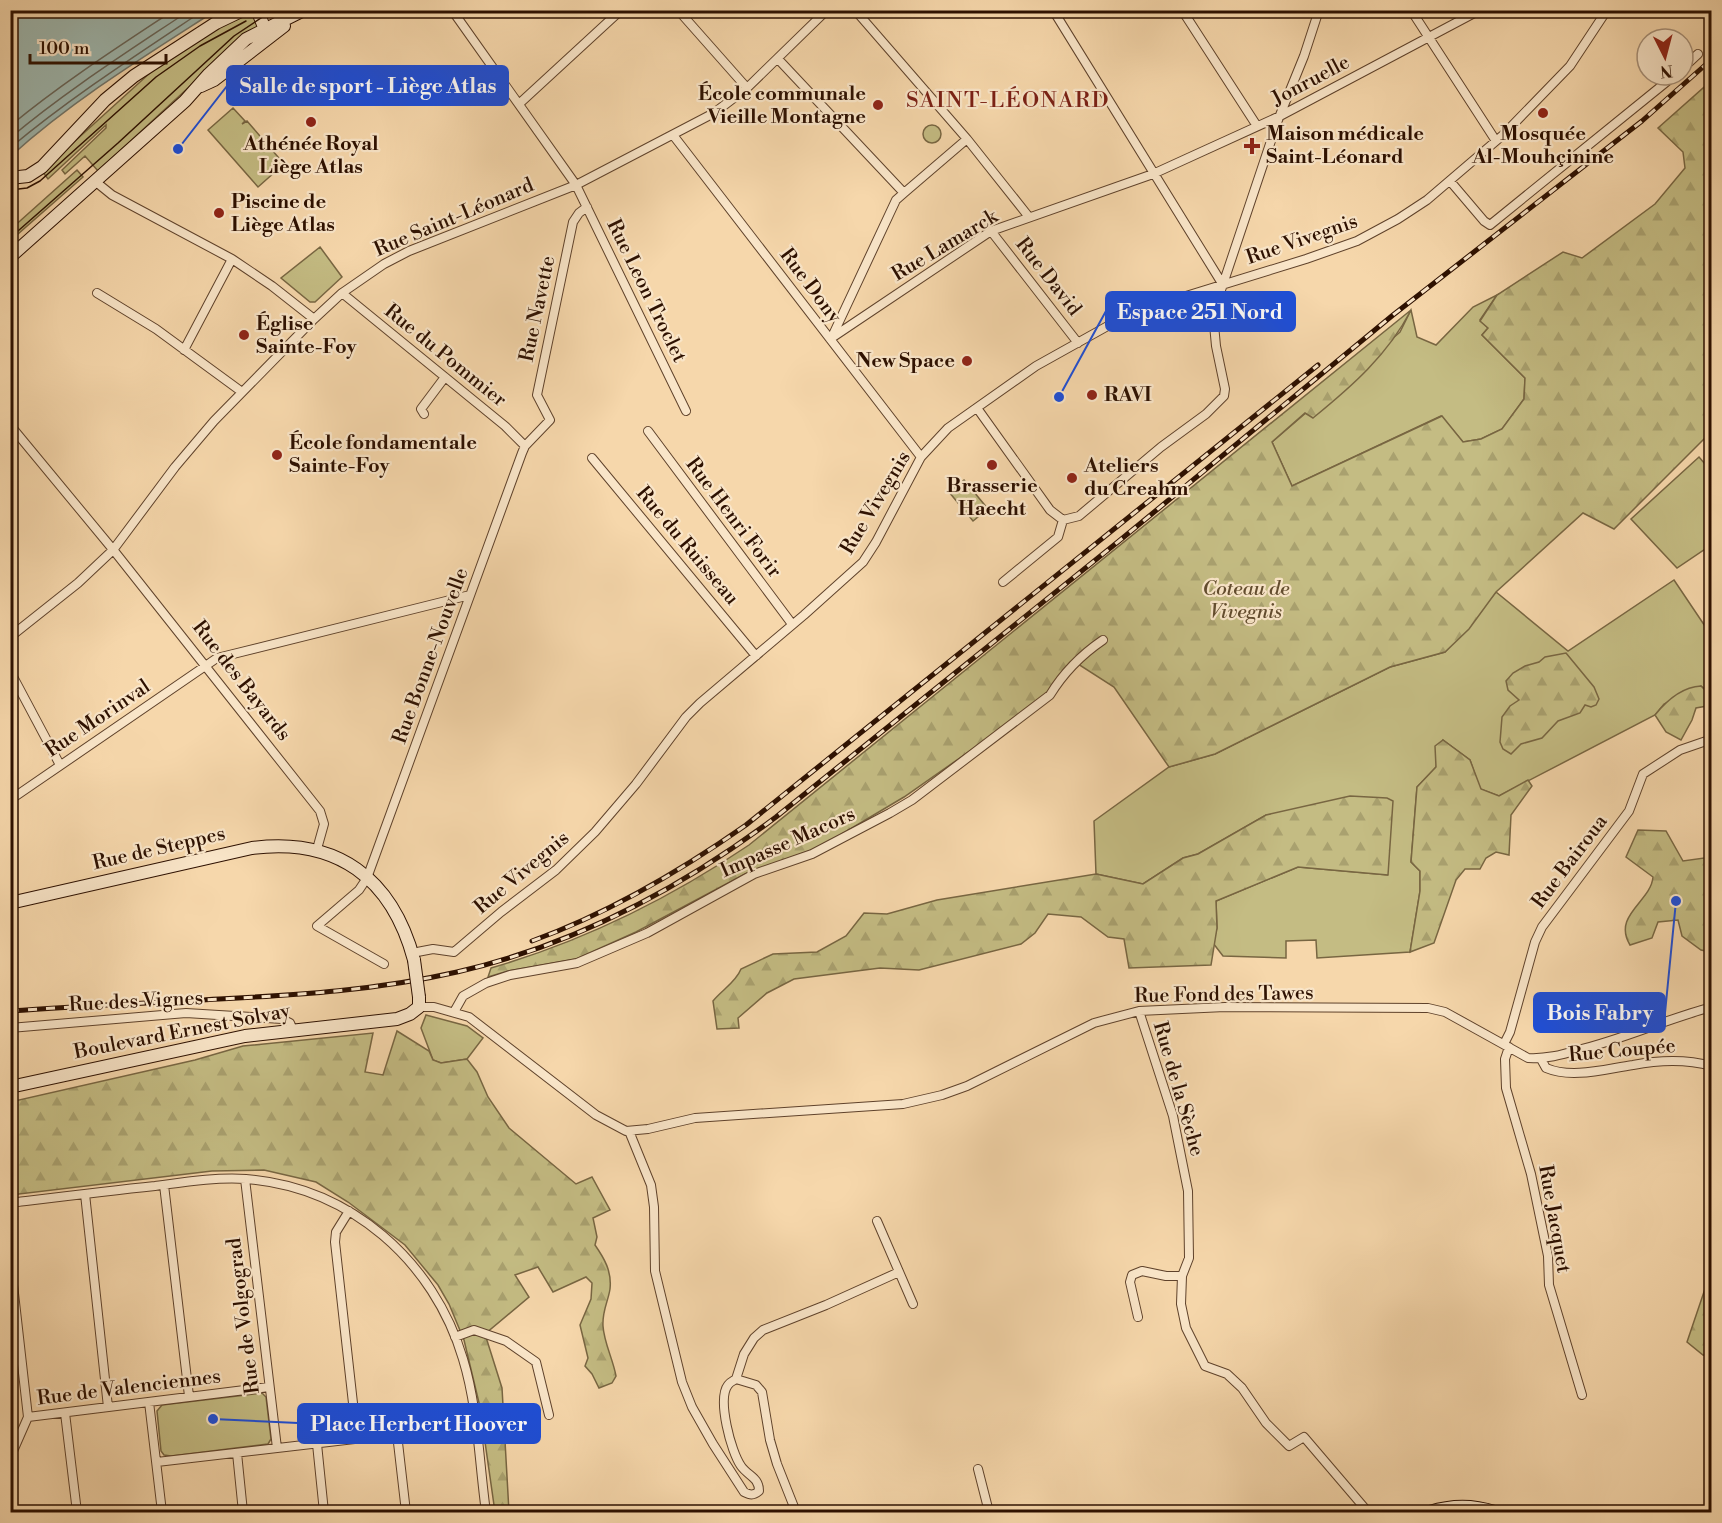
<svg xmlns="http://www.w3.org/2000/svg" width="1722" height="1523" font-family="'Libre Bodoni',serif">
	<defs>
		<pattern id="forest-firs" width="22" height="20" patternUnits="userSpaceOnUse" patternTransform="scale(1.5)"><rect width="22" height="20" fill="#c4bc83"/><path d="M5 1l3.5 6h-7zM16 11l3.5 6h-7z" fill="#a9a16f"/></pattern>
	</defs>
	<rect width="100%" height="100%" fill="#f6d7ab"/>
	<filter id="stains"><feTurbulence type="fractalNoise" baseFrequency=".00333" numOctaves="4"/><feColorMatrix values="0 0 0 0 .2 0 0 0 0 .09 0 0 0 0 .02 0 0 0 .5 -.17"/></filter>
	<radialGradient id="worn" r=".72"><stop offset=".6" stop-color="#630" stop-opacity="0"/><stop offset="1" stop-color="#630" stop-opacity=".3"/></radialGradient>
	<path fill="#c4bc83" stroke="#786642" stroke-width="1.5" d="M245,15l9,2 5,10 -18,12 -143,132 -13,-15 -20,18 -3,-4 44,-42v-3l-58,54 -6,-8 109,-99 60,-41z
		M233,108l12,13 -3,3 5,-3 37,43 -26,23 -50,-57z
		M923 134a9 9 0 1 1 18 0a9 9 0 1 1-18 0Z
		M77,170l6,7 -72,63v-11z
		M320,247l22,30 -27,25h-5l-29,-24z
		M1497,295l-17,25 8,8 -6,7 43,43 -1,21 -22,30 -21,10 -18,3 -22,-26 -149,70 -20,-44 128,-110 11,-22 6,27 19,8 37,-38z
		M1699,457l12,14v74l-34,23 -46,-49z
		M964,480l24,29 -15,12 -24,-29z
		M1674,580l37,55v51l-6,3 -4,-3 -37,18 -9,11 -156,81 -19,-7 -10,-29 -27,-20 -7,27 -19,20 -6,75 9,9v20l-10,61 -93,6 -1,-18 -30,1v17l-63,-2 -10,-13 4,-15 -1,-27 82,-34 90,8 -122,-60 -68,39 -15,4 -40,26 -47,-10 -2,-53 75,-54 46,-13 175,-87 55,-15 51,-60 72,59z
		M426,1015l41,11 16,12 -16,21 -26,4 -8,-3 -12,-32z
		M262,1393l4,4 5,42 -3,5 -97,12 -7,-1 -3,-4 -4,-40 5,-6z"/>
	<path fill="url(#forest-firs)" stroke="#786642" stroke-width="1.5" d="M1711,81v351l-97,97 -31,-16 -87,79 -27,37 -24,23 -55,15 -175,87 -46,13 -55,-80 -39,-25 -25,33 -146,102 -84,50 -75,27 -109,58 -60,27 -68,12 -20,6 3,-9c93,-27 178,-69 258,-123l662,-535c-23,45 -60,77 -98,108l-8,-5 -33,29 20,44 150,-70 21,26 18,-3 21,-10 22,-30 1,-21 -43,-43 6,-7 -8,-7 17,-26 66,-43 19,6 73,-54 30,-36 -2,-16 -25,-24z
		M1566,653l28,34 5,12 -3,6 -5,2 -6,-2 -5,8 -22,8 -16,17 -21,6 -10,10 -8,-5 -3,-7 2,-25 8,-11 9,-6 -11,-10 -2,-9 7,-8 12,-7 14,-4 6,-5z
		M1701,686l10,10v4l-4,6 -11,2 -4,12 -11,20 -15,-8 -11,-17c12,-15 27,-28 46,-29z
		M1443,740l27,20 11,29 18,7 29,-16 4,6 -21,29 -2,40 -13,-3 -10,6 -6,11h-15l-9,11 -22,63 -24,9 10,-61v-20l-9,-9 6,-75 19,-20 -1,-21z
		M1350,796l37,2 6,3 -5,74 -90,-8 -82,34 1,27 -6,37 -82,3 -5,-29 -16,-2 -27,-20 -33,-3 -13,19 -14,11 -102,26 -39,-2 -86,11 -27,14 -29,25 1,10 -22,1 -4,-28c9,-11 23,-19 28,-32l32,-15 44,-2 29,-16 18,-23 23,1 50,-14 159,-26 47,10 40,-26 15,-4 68,-39z
		M1638,830l28,1 17,30 28,-4v95l-10,-2 -19,-14 -4,-16 -20,2 -6,16 -22,7c-18,-30 21,-43 23,-68l-27,-20z
		M397,1031l32,20 4,9 8,3 26,-4 10,13 11,25 21,31 67,56 16,-7 18,33 -17,8 4,19 -2,8c9,13 17,26 15,44 -2,13 -8,22 -7,37 1,17 10,33 13,50l-4,7 -13,5 -7,-14 -7,-8 3,-8 -8,-33 11,-26 1,-16 -6,-6 -33,15 -15,-25 -23,8 14,22 -44,37 17,54 7,124h-14l-15,-105 -16,-67 -15,-36 -11,-19 -33,-40 -57,-43 -32,-20 -52,-12 -52,1 -201,24 -1,-93 185,-42 48,-14 130,-13 -8,39 18,3z
		M1711,1274v83l-8,-2 -16,-13 22,-65z"/>
	<path fill="#9eb8b0" stroke="#71756a" stroke-width="1.5" d="M11,10h204v1c-70,45 -142,89 -204,145z"/>
	<g fill="none" stroke-linecap="round" stroke-linejoin="round">
		<path stroke="#666458" stroke-width="1.5" d="M10,126c52,-43 108,-79 164,-116
			M10,138c57,-48 119,-87 180,-128
			M10,148c61,-51 128,-94 194,-138"/>
		<defs>
			<path id="street" d="M452,10l124,175 110,226
				M678,10l69,78
				M855,10l112,129 62,78
				M1053,10l170,275
				M1182,10l75,116
				M1411,10l85,131
				M778,59l126,134 63,-54
				M1683,68l15,-14
				M520,103l101,-93
				M673,135l248,322
				M1450,181l34,40 6,4 185,-150
				M96,182l16,13 120,64 40,27 42,33
				M991,231l87,112
				M97,293l59,36 86,63
				M342,293l163,133 20,20
				M830,339l161,-108 162,-57 35,-16 92,-42 200,-106
				M831,339l65,-139 8,-7
				M184,350l48,-91
				M977,408l73,102 13,10
				M424,414l-3,-5 24,-32
				M10,425l105,127 205,259 4,13 -7,25
				M648,431l144,193
				M592,458l164,198
				M1063,520l16,-4 82,-69 45,-33 18,-18 1,-7 -9,-43 -3,-32 65,-194 26,-64 15,-46
				M1003,582l55,-45 5,-17
				M10,637l68,-54 35,-33 62,-83 39,-46 100,-102 28,-26 42,-29 25,-13 167,-66 138,-72 33,-25 80,-78
				M10,671l50,94
				M10,800l207,-142 253,-63
				M412,953l21,-4 21,3 47,-40 55,-42 39,-38 41,-48 50,-67 14,-14 104,-88 59,-53 13,-20 45,-85 27,-29 88,-62 95,-53 175,-54 51,-18 41,-22 29,-19 76,-65 67,-69 37,-56
				M384,964l-67,-38 42,-36 8,-12 155,-425 3,-7 25,-26 -13,-25 36,-173 6,-9 8,-6
				M419,1007h15l35,10 127,98 30,16 22,-2 47,-11 208,-14 39,-9 25,-9 127,-63 45,-12 86,-4 203,1 17,4 83,46c18,1 33,-3 50,-8 46,-11 88,-31 134,-43
				M1139,1011l34,105 15,75 1,67 -7,18 -1,28 5,24 19,38 22,8 15,14 24,35 23,23 15,-9 64,75
				M454,1012l9,-16 23,-13 24,-8 67,-12 70,-30 107,-59 58,-20 78,-41 22,-13 138,-105c14,-23 31,-40 53,-55
				M10,1028l176,-15 96,6 8,4 3,7
				M1504,1044l6,-12 25,-90 7,-15 87,-116 14,-37 37,-24 32,-11
				M1509,1047l-4,12 1,29 25,86 17,82 1,29 33,110
				M1541,1059l5,9c26,11 59,1 87,-3 26,-5 53,-6 79,1
				M629,1131l22,54 3,22 1,64 27,111 10,25 21,37 31,48c6,3 9,4 15,-1 0,-14 -11,-15 -18,-25 -10,-14 -24,-67 -13,-81 2,-3 5,-4 8,-6l20,6 6,7 8,48 7,24 19,48
				M245,1179l32,269
				M164,1185l25,211
				M85,1194l23,213
				M10,1203c49,-6 97,-12 145,-17 30,-4 61,-9 91,-7 104,8 188,82 217,180 15,49 16,103 23,153
				M349,1211l-13,21 -1,10 22,197
				M877,1221l36,83
				M10,1258l18,159 -18,41
				M1138,1317l-8,-35 2,-7 10,-4 24,5h16
				M455,1337l19,-7 32,11 30,21 13,53
				M736,1379l8,-25 10,-16 9,-8 63,-25 73,-33
				M149,1402l13,110
				M65,1413l12,99
				M28,1417l241,-30
				M397,1434l9,78
				M317,1444l7,68
				M237,1453l6,59
				M157,1462l318,-37
				M978,1469l11,43"/>
			<path id="secondary" d="M258,12l6,15 -3,8
				M201,86l13,-6 70,-54
				M10,178l18,-2 14,-9 63,-67 29,-24 82,-53 25,-12 7,-1
				M10,257l175,-156 24,-27 37,-35 58,-29
				M10,903l242,-55c85,-11 140,30 162,112
				M10,1087l235,-51 152,-17 13,-5 9,-7v-10
				M1430,1512c22,-7 43,-7 64,0"/>
		</defs>
		<use href="#street" stroke="#5f422b" stroke-width="10"/>
		<use href="#secondary" stroke="#2d1000" stroke-width="14"/>
		<use href="#street" stroke="#f9e5c8" stroke-width="8"/>
		<use href="#secondary" stroke="#f9e5c8" stroke-width="12"/>
		<path stroke="#2d1000" stroke-width="1.5" d="M10,190l17,-2 13,-7 116,-104 44,-31 46,-25
			M10,238l108,-95 116,-107 39,-26"/>
		<defs>
			<path id="rail" d="M532,941c77,-28 147,-69 214,-116l572,-460
				M10,1011c70,-5 139,-8 209,-12 80,-4 159,-9 238,-27 117,-27 223,-83 319,-155l343,-276 274,-226 249,-194 70,-62"/>
		</defs>
		<use href="#rail" stroke="#2d1000" stroke-width="5"/>
		<use href="#rail" stroke="#f9e5c8" stroke-width="3" stroke-dasharray="9" stroke-linecap="butt"/>
		<defs>
			<path id="secondary-bridge" d="M414,960l5,37"/>
		</defs>
		<use href="#secondary-bridge" stroke="#2d1000" stroke-width="14" stroke-linecap="butt"/>
		<use href="#secondary-bridge" stroke="#f9e5c8" stroke-width="12"/>
	</g>
	<g fill="#8f2418" stroke="#f9e5c8" stroke-width="2">
		<circle cx="878" cy="105" r="6"/>
		<circle cx="1543" cy="113" r="6"/>
		<circle cx="311" cy="122" r="6"/>
		<path d="M1249 137h6v6h6v6h-6v6h-6v-6h-6v-6h6z"/>
		<circle cx="219" cy="213" r="6"/>
		<circle cx="244" cy="335" r="6"/>
		<circle cx="967" cy="361" r="6"/>
		<circle cx="1092" cy="395" r="6"/>
		<circle cx="277" cy="455" r="6"/>
		<circle cx="992" cy="465" r="6"/>
		<circle cx="1072" cy="478" r="6"/>
	</g>
	<g text-anchor="middle" dominant-baseline="central" stroke-width="4.5" stroke-linejoin="round" paint-order="stroke">
		<g font-size="20" fill="#2d1000" stroke="#f9e5c8">
			<text transform="translate(1311 81) rotate(-28)">Jonruelle</text>
			<text transform="translate(454 218) rotate(-23)">Rue Saint-Léonard</text>
			<text transform="translate(1302 240) rotate(-19)">Rue Vivegnis</text>
			<text transform="translate(945 246) rotate(-31)">Rue Lamarck</text>
			<text transform="translate(1048 277) rotate(52)">Rue David</text>
			<text transform="translate(810 286) rotate(53)">Rue Dony</text>
			<text transform="translate(646 291) rotate(64)">Rue Leon Troclet</text>
			<text transform="translate(538 309) rotate(-78)">Rue Navette</text>
			<text transform="translate(445 356) rotate(39)">Rue du Pommier</text>
			<text transform="translate(876 503) rotate(-59)">Rue Vivegnis</text>
			<text transform="translate(733 518) rotate(53)">Rue Henri Forir</text>
			<text transform="translate(687 546) rotate(50)">Rue du Ruisseau</text>
			<text transform="translate(431 656) rotate(-70)">Rue Bonne-Nouvelle</text>
			<text transform="translate(241 681) rotate(52)">Rue des Bayards</text>
			<text transform="translate(98 719) rotate(-34)">Rue Morinval</text>
			<text transform="translate(788 843) rotate(-24)">Impasse Macors</text>
			<text transform="translate(159 849) rotate(-13)">Rue de Steppes</text>
			<text transform="translate(1570 862) rotate(-53)">Rue Bairoua</text>
			<text transform="translate(522 873) rotate(-40)">Rue Vivegnis</text>
			<text transform="translate(1224 995) rotate(-1)">Rue Fond des Tawes</text>
			<text transform="translate(136 1002) rotate(-3)">Rue des Vignes</text>
			<text transform="translate(182 1032) rotate(-11)">Boulevard Ernest Solvay</text>
			<text transform="translate(1622 1051) rotate(-5)">Rue Coupée</text>
			<text transform="translate(1178 1089) rotate(74)">Rue de la Sèche</text>
			<text transform="translate(1554 1219) rotate(80)">Rue Jacquet</text>
			<text transform="translate(244 1316) rotate(-97)">Rue de Volgograd</text>
			<text transform="translate(129 1388) rotate(-7)">Rue de Valenciennes</text>
		</g>
		<g font-size="20" font-weight="bold" fill="#2d1000" stroke="#f9e5c8" text-anchor="start">
			<text x="866" y="94" text-anchor="end">École communale<tspan x="866" dy="23">Vieille Montagne</tspan></text>
			<text x="1266" y="134">Maison médicale<tspan x="1266" dy="23">Saint-Léonard</tspan></text>
			<text x="1543" y="134" text-anchor="middle">Mosquée<tspan x="1543" dy="23">Al-Mouhçinine</tspan></text>
			<text x="311" y="144" text-anchor="middle">Athénée Royal<tspan x="311" dy="23">Liège Atlas</tspan></text>
			<text x="231" y="202">Piscine de<tspan x="231" dy="23">Liège Atlas</tspan></text>
			<text x="256" y="324">Église<tspan x="256" dy="23">Sainte-Foy</tspan></text>
			<text x="955" y="361" text-anchor="end">New Space</text>
			<text x="1104" y="395">RAVI</text>
			<text x="289" y="443">École fondamentale<tspan x="289" dy="23">Sainte-Foy</tspan></text>
			<text x="1084" y="466">Ateliers<tspan x="1084" dy="23">du Creahm</tspan></text>
			<text x="992" y="486" text-anchor="middle">Brasserie<tspan x="992" dy="23">Haecht</tspan></text>
		</g>
		<g font-size="20" font-style="italic" fill="#624c2e" stroke="#f9e5c8">
			<text x="1246" y="589">Coteau de<tspan x="1246" dy="23">Vivegnis</tspan></text>
		</g>
		<g font-size="22" letter-spacing="1.5" fill="#7a1f14" stroke="#f9e5c8">
			<text x="1008" y="100">SAINT-LÉONARD</text>
		</g>
	</g>
	<path fill="none" stroke="#1d4ed8" stroke-width="2" d="M178 149L227 86M1059 397L1106 311M1676 901L1665 1013M213 1419L298 1423"/>
	<g fill="#1d4ed8" stroke="#f9e5c8" stroke-width="2">
		<circle cx="178" cy="149" r="6"/>
		<circle cx="1059" cy="397" r="6"/>
		<circle cx="1676" cy="901" r="6"/>
		<circle cx="213" cy="1419" r="6"/>
	</g>
	<g fill="#1d4ed8" stroke="#1d4ed8" stroke-width="2">
		<rect x="227" y="66" width="281" height="39" rx="6"/>
		<rect x="1106" y="292" width="189" height="39" rx="6"/>
		<rect x="1534" y="993" width="131" height="39" rx="6"/>
		<rect x="298" y="1404" width="242" height="39" rx="6"/>
	</g>
	<g font-size="21" text-anchor="middle" font-weight="bold" fill="#fff">
		<text x="368" y="93">Salle de sport - Liège Atlas</text>
		<text x="1200" y="319">Espace 251 Nord</text>
		<text x="1600" y="1020">Bois Fabry</text>
		<text x="419" y="1431">Place Herbert Hoover</text>
	</g>
	<rect width="1722" height="1523" fill="none" stroke="#f6d7ab" stroke-width="36"/>
	<rect x="12" y="12" width="1698" height="1499" fill="none" stroke="#2d1000" stroke-width="3"/>
	<rect x="18" y="18" width="1686" height="1487" fill="none" stroke="#2d1000" stroke-width="1.5"/>
	<g transform="translate(1665 57) rotate(174)"><circle r="28" fill="#f9e5c8" stroke="#a79078" stroke-width="1.5"/>
	<path d="M0-4.5L10 22L0 15L-10 22Z" fill="#8f2418"/>
	<text y="-9" font-size="16" font-weight="bold" text-anchor="middle" fill="#2d1000">N</text>
	</g>
	<path d="M30 54v9h136v-9" fill="none" stroke="#2d1000" stroke-width="3"/>
	<text x="39" y="54" font-size="18" fill="#2d1000" stroke="#f9e5c8" stroke-width="4.5" paint-order="stroke">100 m</text>
	<rect width="100%" height="100%" filter="url(#stains)"/>
	<rect width="100%" height="100%" fill="url(#worn)"/>
</svg>
